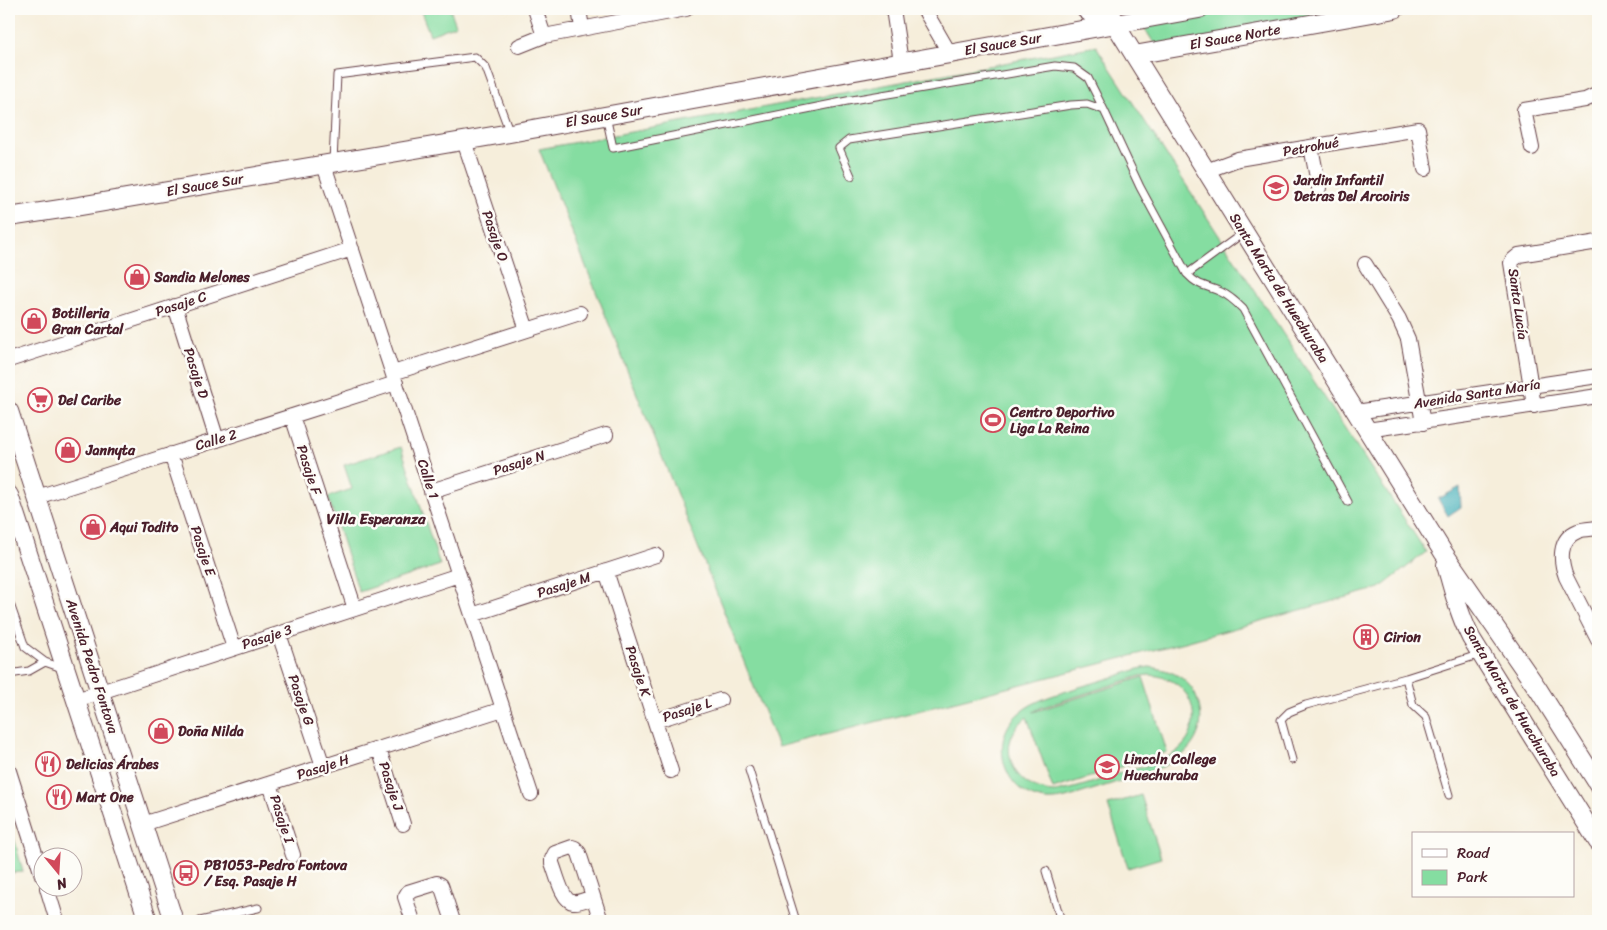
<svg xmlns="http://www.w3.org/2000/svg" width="1607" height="930" font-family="Sriracha,sans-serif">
	<rect width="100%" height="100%" fill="#fdfcf7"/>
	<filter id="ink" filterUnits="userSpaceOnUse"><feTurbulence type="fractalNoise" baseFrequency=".02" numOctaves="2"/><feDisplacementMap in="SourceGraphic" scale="10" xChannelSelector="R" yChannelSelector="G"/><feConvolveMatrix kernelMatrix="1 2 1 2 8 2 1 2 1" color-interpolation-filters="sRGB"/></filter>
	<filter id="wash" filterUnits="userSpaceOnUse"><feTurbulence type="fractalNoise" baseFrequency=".0096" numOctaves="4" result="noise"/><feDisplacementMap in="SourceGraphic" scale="20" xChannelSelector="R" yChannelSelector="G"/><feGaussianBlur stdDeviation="1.12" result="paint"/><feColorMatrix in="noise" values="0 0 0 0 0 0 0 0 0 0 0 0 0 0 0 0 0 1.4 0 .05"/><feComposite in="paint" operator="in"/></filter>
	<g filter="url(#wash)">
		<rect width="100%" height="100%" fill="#f6eedb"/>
		<path fill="#85dda1" stroke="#687e66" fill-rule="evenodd" d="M420,9h30l6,16 -26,10z
			M1182,9h195l-221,37 -19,-29z
			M1096,46l157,242 173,264 -46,36 -195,54 -407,105 -239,-598z
			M401,447l39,118 -81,27 -31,-95 24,-8 -8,-24z
			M1149,667c19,2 37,9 46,27 5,11 7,22 5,33 -8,33 -41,42 -70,51 -18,6 -36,11 -54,17 -10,3 -19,6 -30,5 -41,-4 -59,-58 -28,-86 17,-15 38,-19 58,-26 21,-6 41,-12 62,-19zM1149,675c17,1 32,8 40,24 5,9 5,20 3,30 -8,31 -49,37 -75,45 -20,7 -41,15 -62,18 -42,-1 -63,-48 -28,-75l26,72 114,-37 -24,-75 -110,35 7,-4 100,-32z
			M1141,795l20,63 -33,10 -20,-63z
			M9,819l14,53 -14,1z"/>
		<path fill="#3aabb6" stroke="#426570" d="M1460,487l1,20 -13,9 -10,-17z"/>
	</g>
	<g filter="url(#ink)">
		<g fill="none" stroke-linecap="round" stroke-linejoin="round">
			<defs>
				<path id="service" d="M606,116l7,32 239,-48 203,-34 19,2 14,10 16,32 36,77 47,87c12,13 19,11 34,18 9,4 15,10 22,17l105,193
					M333,162l4,-87 138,-18 11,11 24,65
					M851,176l-12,-28 10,-8 222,-35 16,-1 17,6
					M1187,274l56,-41
					M9,601l16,46 20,15 17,6
					M9,674l20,-3 16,-9
					M1406,678l7,27 13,12 23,78
					M1292,760l-11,-40 8,-8 17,-7 100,-27 75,-24
					M749,770l47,151
					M1046,871l15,50
					M200,921l58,-13"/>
				<path id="minor" d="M535,9l9,27
					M579,9l3,19
					M893,9l8,53
					M924,9l26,45
					M519,46l25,-10 142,-27
					M464,141l63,189
					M1311,147l8,41
					M1532,148l-8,-38 61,-10 13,-6
					M324,165l207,629
					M1206,171l32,-12 180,-30 7,40
					M1365,264l34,55 9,20 15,84
					M175,306l42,134
					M9,360l343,-111
					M393,373l187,-60
					M1534,406l-23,-143 2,-3 6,-5 79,-13
					M1356,412l242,-36
					M292,416l63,193
					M1367,430l231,-34
					M171,454l63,194
					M431,491l175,-56
					M37,497l359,-114
					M1598,528c-6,1 -14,1 -20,3 -20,8 -18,30 -12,46l32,63
					M606,571l65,200
					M472,615l184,-60
					M279,634l44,132
					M76,700l383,-125
					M655,721l65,-21
					M379,749l24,75
					M9,771l33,104
					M270,784l23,71
					M143,824l360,-115
					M47,888l10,33
					M593,897c-6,2 -14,6 -20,5 -11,-1 -17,-30 -21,-39v-4l3,-6 17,-6 3,1 4,5 22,68
					M413,921l-8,-24 3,-5 29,-9 4,2 12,36"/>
				<path id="tertiary" d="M1085,9l9,7 20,7
					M1110,9l5,15 328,528 95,137 60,95
					M1134,55l261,-46
					M9,217l71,-11 430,-73 689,-124
					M9,411l165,510
					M9,495l139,426
					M1446,565c7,25 13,49 25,73l127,204"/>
			</defs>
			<use href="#service" stroke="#643e45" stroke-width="9"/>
			<use href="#minor" stroke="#643e45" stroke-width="16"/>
			<use href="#tertiary" stroke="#643e45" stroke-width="20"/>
			<use href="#service" stroke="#fff" stroke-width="7"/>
			<use href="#minor" stroke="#fff" stroke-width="14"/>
			<use href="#tertiary" stroke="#fff" stroke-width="18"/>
		</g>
	</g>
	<defs>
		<symbol id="school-ring" viewBox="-11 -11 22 22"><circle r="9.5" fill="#fdfcf7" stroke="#d1495b" stroke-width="1.5"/><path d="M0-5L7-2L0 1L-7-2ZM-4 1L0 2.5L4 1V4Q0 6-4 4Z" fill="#d1495b"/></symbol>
		<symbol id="shop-ring" viewBox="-11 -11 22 22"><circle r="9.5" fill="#fdfcf7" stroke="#d1495b" stroke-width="1.5"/><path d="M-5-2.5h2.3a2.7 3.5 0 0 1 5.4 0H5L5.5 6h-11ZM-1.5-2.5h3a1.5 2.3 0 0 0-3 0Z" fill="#d1495b"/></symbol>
		<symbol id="supermarket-ring" viewBox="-11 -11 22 22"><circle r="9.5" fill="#fdfcf7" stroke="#d1495b" stroke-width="1.5"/><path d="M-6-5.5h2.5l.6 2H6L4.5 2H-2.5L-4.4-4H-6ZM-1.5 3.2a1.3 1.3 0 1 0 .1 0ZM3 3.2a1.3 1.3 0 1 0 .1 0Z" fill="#d1495b"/></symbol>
		<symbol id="stadium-ring" viewBox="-11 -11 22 22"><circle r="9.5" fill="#fdfcf7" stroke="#d1495b" stroke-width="1.5"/><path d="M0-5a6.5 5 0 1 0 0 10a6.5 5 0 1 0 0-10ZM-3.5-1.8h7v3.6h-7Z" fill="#d1495b"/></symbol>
		<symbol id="building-ring" viewBox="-11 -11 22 22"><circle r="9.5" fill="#fdfcf7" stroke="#d1495b" stroke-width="1.5"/><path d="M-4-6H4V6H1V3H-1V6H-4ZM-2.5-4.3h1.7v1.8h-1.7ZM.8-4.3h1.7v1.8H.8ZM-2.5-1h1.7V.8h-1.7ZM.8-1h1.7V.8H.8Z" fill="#d1495b"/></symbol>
		<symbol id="restaurant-ring" viewBox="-11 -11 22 22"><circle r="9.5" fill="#fdfcf7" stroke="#d1495b" stroke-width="1.5"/><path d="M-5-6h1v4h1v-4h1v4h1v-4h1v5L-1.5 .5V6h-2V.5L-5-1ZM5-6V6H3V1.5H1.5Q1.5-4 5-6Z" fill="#d1495b"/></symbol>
		<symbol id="bus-ring" viewBox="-11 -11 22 22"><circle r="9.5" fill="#fdfcf7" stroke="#d1495b" stroke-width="1.5"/><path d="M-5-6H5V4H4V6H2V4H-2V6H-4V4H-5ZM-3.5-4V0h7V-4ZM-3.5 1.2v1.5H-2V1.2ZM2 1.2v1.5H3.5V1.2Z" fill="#d1495b"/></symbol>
	</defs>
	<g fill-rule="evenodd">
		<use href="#school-ring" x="1262" y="174" width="28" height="28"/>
		<use href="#shop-ring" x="123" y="263" width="28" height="28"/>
		<use href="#shop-ring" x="20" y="307" width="28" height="28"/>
		<use href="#supermarket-ring" x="26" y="386" width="28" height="28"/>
		<use href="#stadium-ring" x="979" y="406" width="28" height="28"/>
		<use href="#shop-ring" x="54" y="436" width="28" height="28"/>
		<use href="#shop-ring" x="79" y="513" width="28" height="28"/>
		<use href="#building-ring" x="1352" y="623" width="28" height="28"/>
		<use href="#shop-ring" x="147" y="717" width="28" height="28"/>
		<use href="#restaurant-ring" x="34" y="750" width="28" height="28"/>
		<use href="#school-ring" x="1093" y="753" width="28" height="28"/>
		<use href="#restaurant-ring" x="45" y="783" width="28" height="28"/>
		<use href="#bus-ring" x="172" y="859" width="28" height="28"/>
	</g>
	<g text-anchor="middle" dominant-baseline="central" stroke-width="5" stroke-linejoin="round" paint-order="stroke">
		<g font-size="14" fill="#4a1f2b" stroke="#fdfcf7">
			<text transform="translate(1235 37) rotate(-10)">El Sauce Norte</text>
			<text transform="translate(1003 44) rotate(-10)">El Sauce Sur</text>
			<text transform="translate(604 116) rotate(-10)">El Sauce Sur</text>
			<text transform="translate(1311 147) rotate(-10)">Petrohué</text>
			<text transform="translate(205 185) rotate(-10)">El Sauce Sur</text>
			<text transform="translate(495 236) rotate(71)">Pasaje O</text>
			<text transform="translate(1279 288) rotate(58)">Santa Marta de Huechuraba</text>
			<text transform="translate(181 304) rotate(-18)">Pasaje C</text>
			<text transform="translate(1518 304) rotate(82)">Santa Lucía</text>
			<text transform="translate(196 373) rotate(72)">Pasaje D</text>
			<text transform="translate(1477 394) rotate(-9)">Avenida Santa María</text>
			<text transform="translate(216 440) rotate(-17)">Calle 2</text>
			<text transform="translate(519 463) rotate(-18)">Pasaje N</text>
			<text transform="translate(309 470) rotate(72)">Pasaje F</text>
			<text transform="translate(428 479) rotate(72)">Calle 1</text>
			<text transform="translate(203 551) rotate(72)">Pasaje E</text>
			<text transform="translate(564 585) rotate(-18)">Pasaje M</text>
			<text transform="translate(267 637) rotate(-18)">Pasaje 3</text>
			<text transform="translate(92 666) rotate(72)">Avenida Pedro Fontova</text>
			<text transform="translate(638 671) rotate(72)">Pasaje K</text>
			<text transform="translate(301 700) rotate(71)">Pasaje G</text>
			<text transform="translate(1512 701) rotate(59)">Santa Marta de Huechuraba</text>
			<text transform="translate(687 710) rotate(-18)">Pasaje L</text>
			<text transform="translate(323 767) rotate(-18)">Pasaje H</text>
			<text transform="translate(391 786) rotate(72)">Pasaje J</text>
			<text transform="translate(282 819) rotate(72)">Pasaje I</text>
		</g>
		<g font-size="14" font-weight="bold" fill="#4a1f2b" stroke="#fdfcf7" text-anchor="start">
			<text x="1294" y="180">Jardin Infantil<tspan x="1294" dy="16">Detras Del Arcoiris</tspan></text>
			<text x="154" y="277">Sandia Melones</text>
			<text x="52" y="313">Botilleria<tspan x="52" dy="16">Gran Cartal</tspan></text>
			<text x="58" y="400">Del Caribe</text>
			<text x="1010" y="412">Centro Deportivo<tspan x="1010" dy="16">Liga La Reina</tspan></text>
			<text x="86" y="450">Jannyta</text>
			<text x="110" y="527">Aqui Todito</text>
			<text x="1384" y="637">Cirion</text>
			<text x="178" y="731">Doña Nilda</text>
			<text x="1124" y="759">Lincoln College<tspan x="1124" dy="16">Huechuraba</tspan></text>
			<text x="66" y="764">Delicias Árabes</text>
			<text x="76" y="797">Mart One</text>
			<text x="204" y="865">PB1053-Pedro Fontova<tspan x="204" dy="16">/ Esq. Pasaje H</tspan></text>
		</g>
		<g font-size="15" font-weight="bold" fill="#4a1f2b" stroke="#fdfcf7">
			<text x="376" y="519">Villa Esperanza</text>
		</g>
	</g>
	<rect width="1607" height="930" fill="none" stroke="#fdfcf7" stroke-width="30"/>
	<rect x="1412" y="832" width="162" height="65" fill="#fdfcf7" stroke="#b5a4a5"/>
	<rect x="1422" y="849" width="25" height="8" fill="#ffffff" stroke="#b5a4a5"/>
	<text x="1457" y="858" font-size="15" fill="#4a1f2b">Road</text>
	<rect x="1422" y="870" width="25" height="15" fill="#85dda1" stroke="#b5a4a5"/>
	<text x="1457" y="882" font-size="15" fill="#4a1f2b">Park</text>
	<g transform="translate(58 872) rotate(162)"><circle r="24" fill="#fdfcf7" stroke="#b5a4a5"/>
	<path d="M0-4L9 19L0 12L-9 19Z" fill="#d1495b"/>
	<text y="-8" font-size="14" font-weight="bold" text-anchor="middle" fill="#4a1f2b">N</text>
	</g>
</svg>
